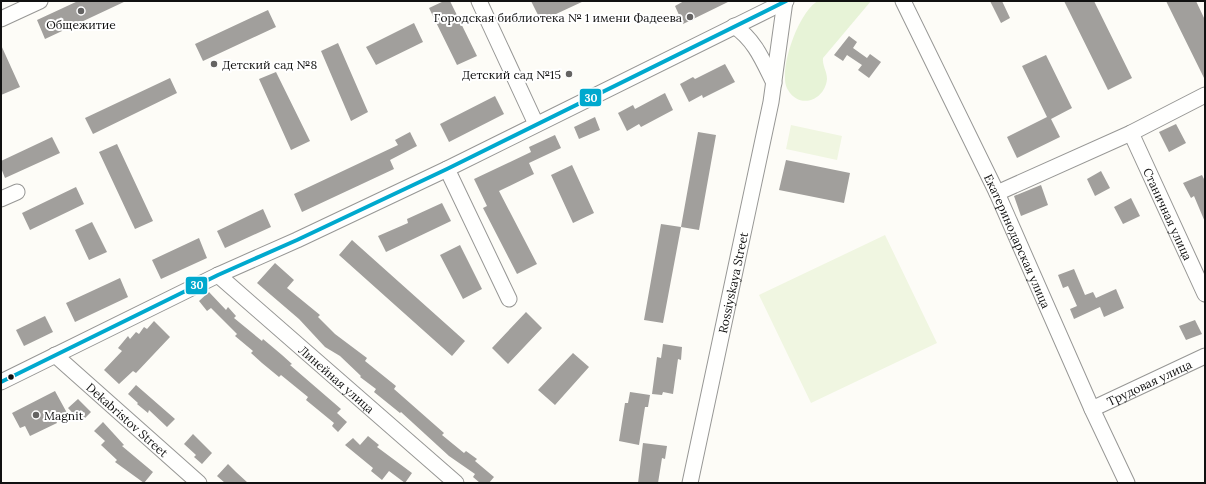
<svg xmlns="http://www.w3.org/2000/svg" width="1206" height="484" font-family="Lora,serif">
	<rect width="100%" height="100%" fill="#fdfcf7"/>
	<path fill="#e7f3d7" d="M818,1h53l-48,57c-1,7 4,13 4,21 -2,21 -27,31 -39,11 -11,-19 11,-79 30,-89z"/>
	<path fill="#f0f6e1" d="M791,125l51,11 -5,24 -51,-11z
		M885,235l52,108 -126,60 -52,-108z"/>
	<path fill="#a19f9c" d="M78,1h48l-81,38 -8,-19z
		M444,1h6l27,55 -20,9 -28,-57z
		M531,1h53l-43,20z
		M684,1h46l-47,23 -8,-18z
		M990,1h12l8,17 -9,5z
		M1064,1h30l38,77 -24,12z
		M1166,1h30l9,19v60z
		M268,10l8,17 -73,34 -8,-17z
		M414,23l9,19 -47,23 -10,-18z
		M849,36l8,6 -4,6 14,10 3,-4 11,8 -12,16 -11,-8 4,-5 -15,-10 -4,6 -9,-6z
		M338,43l30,69 -17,9 -30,-70z
		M1,45l19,42 -19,8z
		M1046,55l26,53 -21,11 9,18 -43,21 -10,-21 40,-20 -25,-51z
		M725,64l10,18 -32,16 -1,-3 -13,7 -9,-18 13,-7 2,2z
		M276,72l34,69 -19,9 -32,-71z
		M170,78l7,15 -84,41 -8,-16z
		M665,93l8,17 -32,17 -2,-3 -12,7 -9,-18 15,-8 2,4z
		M495,96l9,18 -55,28 -9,-18z
		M595,117l5,13 -21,9 -5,-12z
		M1176,124l10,19 -17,9 -10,-20z
		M410,132l7,14 -27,14 4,9 -92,43 -8,-18 104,-49 -3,-5z
		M698,132l18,3 -17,95 -18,-3z
		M555,135l6,13 -32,15 5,11 -35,17 38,73 -20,10 -34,-66 4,-2 -13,-27 57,-27 -2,-5z
		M52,137l8,16 -55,25 -4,-10v-7z
		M117,144l36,77 -18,8 -36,-77z
		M786,160l64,13 -6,30 -65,-13z
		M572,165l22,48 -21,10 -22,-48z
		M1101,171l9,17 -15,8 -8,-17z
		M1202,175l3,6v41l-11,-26 -3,2 -8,-15z
		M1041,185l7,20 -27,11 -7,-20z
		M76,187l8,17 -54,26 -8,-17z
		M1131,198l9,18 -17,8 -9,-17z
		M442,203l9,18 -65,31 -8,-16 30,-13 -1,-4z
		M263,209l8,18 -46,21 -8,-17z
		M92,222l15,30 -18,8 -14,-30z
		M661,224l20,3 -18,96 -19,-3z
		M199,238l8,20 -46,21 -9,-19z
		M352,240l113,101 -13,15 -113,-101z
		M460,245l22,44 -19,10 -23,-44z
		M275,263l19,17 -7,8 33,27 -2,2 17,17 32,24 -2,3 31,25 -2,3 50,44 -2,2 22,18 2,-2 11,8 -2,2 19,16 -5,6h-9l-7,-6 2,-3 -26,-18 -48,-44 -1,1 -26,-21 2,-3 -16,-12 1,-1 -21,-20 -15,-9 -26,-28 -42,-36z
		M1074,269l11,26 8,-3 3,6 20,-9 8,19 -20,9 -4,-10 -26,12 -4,-10 7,-3 -9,-20 -5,2 -5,-13z
		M120,278l8,19 -53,25 -9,-19z
		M209,292l17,18 2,-3 8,9 -2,2 28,23 1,-2 19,16 10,9 -2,1 51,44 -4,4 10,9 -9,10 -6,-6 2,-3 -28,-23 2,-3 -27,-22 -2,2 -17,-14 -11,-10 2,-2 -18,-15 2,-2 -26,-26 -4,3 -8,-10z
		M526,312l16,16 -34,36 -16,-16z
		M45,316l8,16 -29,14 -8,-16z
		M1195,320l7,14 -16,6 -7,-14z
		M154,321l16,16 -34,36 -3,-2 -14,13 -15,-14 18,-19 -4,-3 10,-12 2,3 6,-7 3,2 5,-7 3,2z
		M663,344l19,3 -1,13 -3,-1 -5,35 -10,-2 -1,3 -10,-1 5,-37 4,1z
		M573,353l16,14 -34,38 -17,-15z
		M136,385l39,34 -8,8 -18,-17 -1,3 -11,-9 1,-1 -10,-9z
		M55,391l12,22 -12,6 2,4 -27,13 -5,-10 -5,2 -8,-15z
		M630,392l20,3 -2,12h-3l-6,38 -20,-4 6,-38h3z
		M78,399l13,13 -10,10 -13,-14z
		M103,422l21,23 -2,1 31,26 -9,11 -29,-21 2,-2 -16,-15 4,-4 -11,-10z
		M193,434l19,19 -10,11 -8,-7 2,-2 -12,-11z
		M368,436l11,9 -2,2 35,26 -7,10 -16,-12 -7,9 -11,-9 2,-3 -28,-23 8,-7 7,7z
		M643,443l24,3 -2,13 -3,-1 -4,25h-20z
		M228,464l8,8 12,11h-23l-8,-7z"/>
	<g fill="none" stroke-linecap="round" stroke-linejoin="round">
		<defs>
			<g id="minor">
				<path d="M479,1l57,123"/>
				<path id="s1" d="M903,1l94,192 95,216 35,74"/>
				<path d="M1,19l39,-18"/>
				<path d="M734,26c21,14 29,35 40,57"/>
				<path id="s2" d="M1131,133l74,161"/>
				<path d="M447,169l62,130"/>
				<path d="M997,193l134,-60 74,-38"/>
				<path d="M1,199l16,-7"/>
				<path id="s3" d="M218,275l238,208"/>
				<path id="s4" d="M55,355l144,128"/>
				<path d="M1,382l217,-107 79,-35 150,-71 339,-168"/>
				<path id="s5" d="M1092,409l113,-53"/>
				<path id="s6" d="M690,483l81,-381 14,-101"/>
			</g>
		</defs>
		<use href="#minor" stroke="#979795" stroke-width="17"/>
		<use href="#minor" stroke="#fffffe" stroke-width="15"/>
		<defs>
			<path id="bus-1" d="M1,382l217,-107 79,-35 150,-71 339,-168"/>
		</defs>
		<use href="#bus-1" stroke="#fff" stroke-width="7"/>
		<use href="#bus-1" stroke="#00a9ce" stroke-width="4"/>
	</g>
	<g fill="#646362" stroke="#fff" stroke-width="1.5">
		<circle cx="81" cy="11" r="4"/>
		<circle cx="690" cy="17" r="4"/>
		<circle cx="214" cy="64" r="4"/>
		<circle cx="569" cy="74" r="4"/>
		<circle cx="36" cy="415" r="4"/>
	</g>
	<circle fill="#111" stroke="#fff" stroke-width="1.5" cx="11" cy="377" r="3.5"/>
	<g text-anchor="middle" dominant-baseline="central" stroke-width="4" stroke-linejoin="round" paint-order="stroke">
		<g font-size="12" fill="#111" stroke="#fff" text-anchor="end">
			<text x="682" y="17">Городская библиотека № 1 имени Фадеева</text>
			<text x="81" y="24" text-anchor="middle">Общежитие</text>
			<text x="222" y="64" text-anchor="start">Детский сад №8</text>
			<text x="561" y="74">Детский сад №15</text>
			<text x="44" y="415" text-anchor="start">Magnit</text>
		</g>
		<g font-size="12" fill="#111" stroke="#fff">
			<text stroke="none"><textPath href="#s2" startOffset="89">Станичная улица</textPath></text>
			<text stroke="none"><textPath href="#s1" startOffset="266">Екатеринодарская улица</textPath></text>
			<text stroke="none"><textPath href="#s6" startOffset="205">Rossiyskaya Street</textPath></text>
			<text stroke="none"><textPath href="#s3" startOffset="158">Линейная улица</textPath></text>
			<text stroke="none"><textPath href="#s5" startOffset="63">Трудовая улица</textPath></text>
			<text stroke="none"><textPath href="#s4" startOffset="97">Dekabristov Street</textPath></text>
		</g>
	</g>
	<g stroke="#fff" stroke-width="1.5">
		<rect x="579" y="88" width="23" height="19" rx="4" fill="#00a9ce"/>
		<rect x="185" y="276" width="23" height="19" rx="4" fill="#00a9ce"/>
	</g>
	<g font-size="11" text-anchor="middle" font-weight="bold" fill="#fff">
		<text x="591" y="102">30</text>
		<text x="197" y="289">30</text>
	</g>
	<rect width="1206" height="484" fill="none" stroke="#111111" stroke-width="4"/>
</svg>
